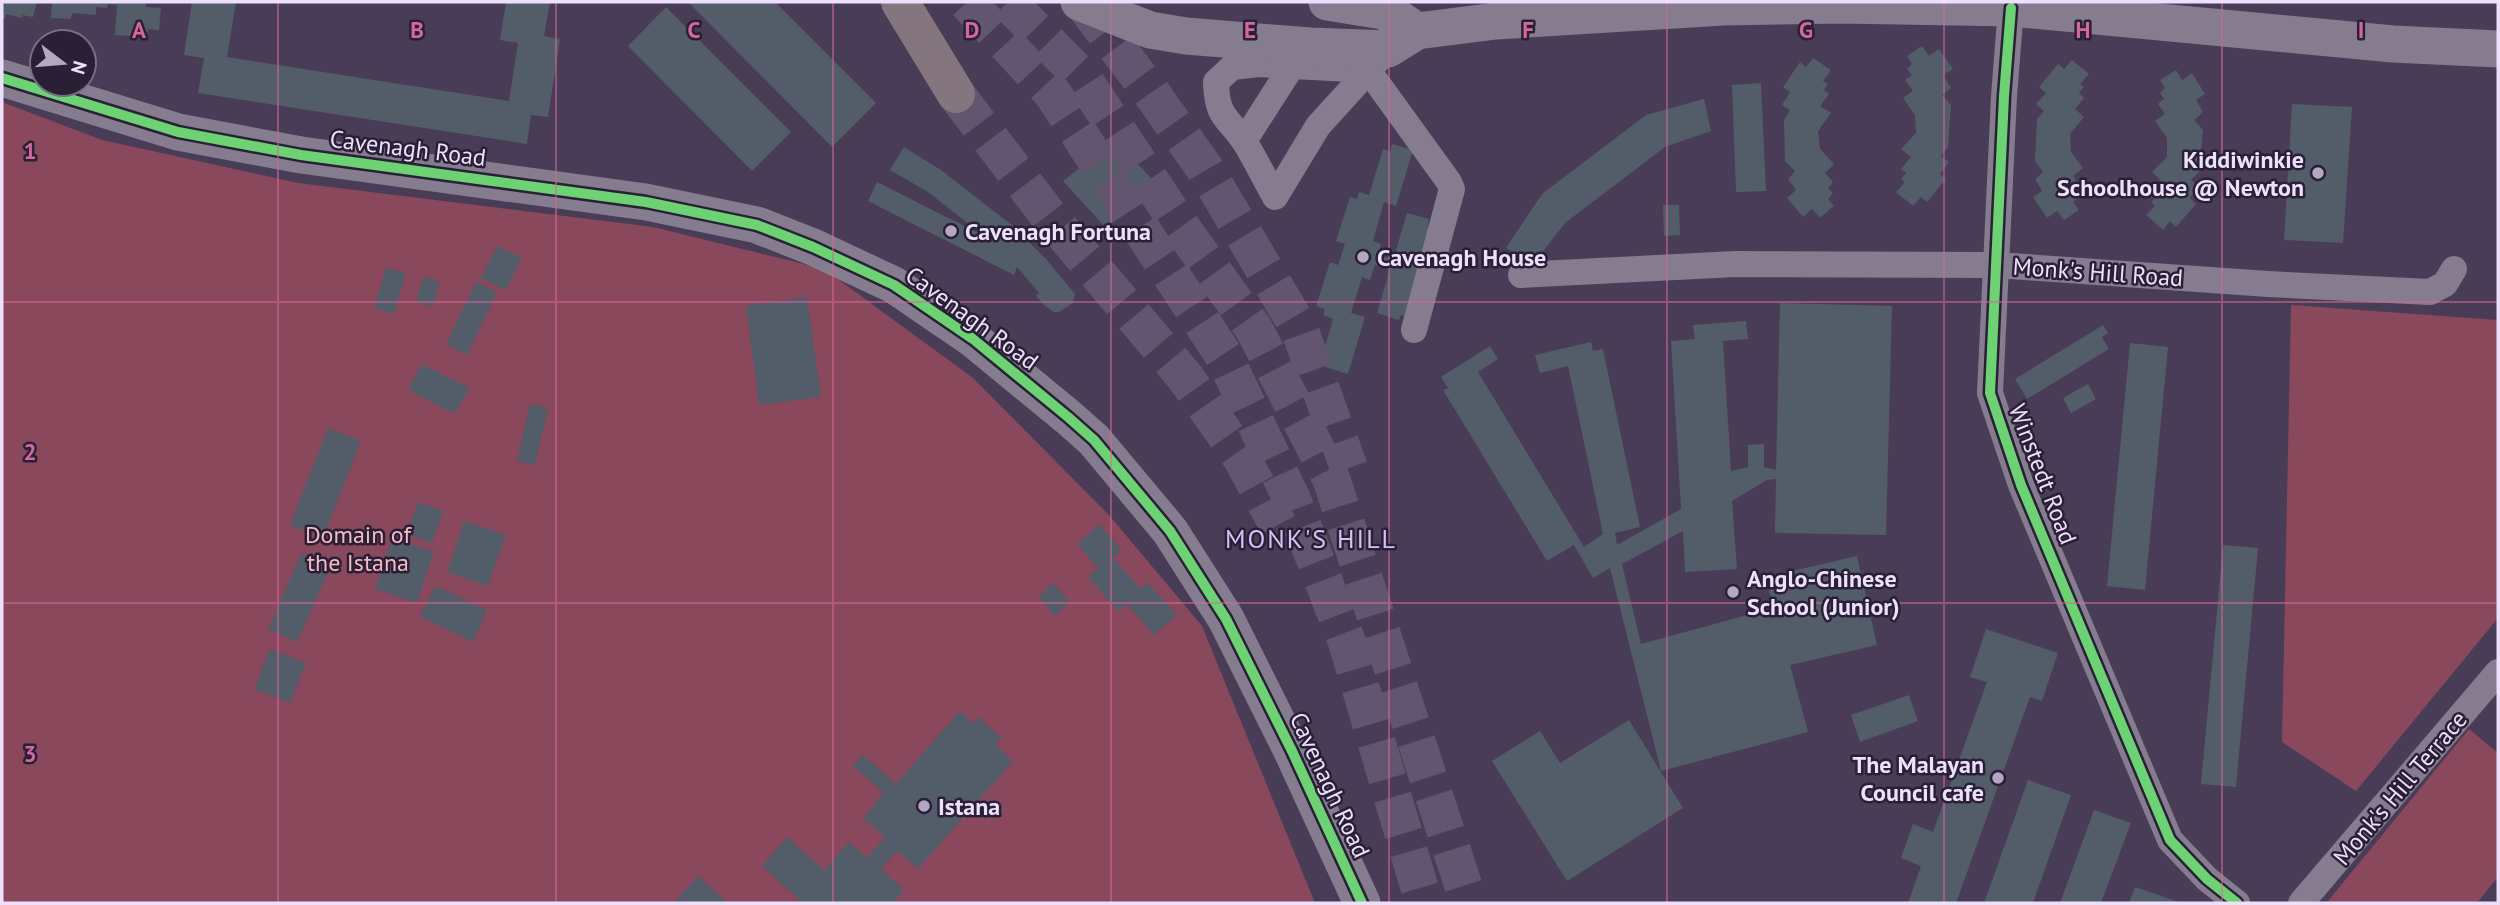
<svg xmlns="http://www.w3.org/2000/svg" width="2500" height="905" font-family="'PT Sans',sans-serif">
	<rect width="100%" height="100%" fill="#493c56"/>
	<path fill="#89485b" d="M2,102l100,38 196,43 355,44 171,42 149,109 136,137 93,111 113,277h-1313z
		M2291,305l207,15v298l-142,173 -74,-49z
		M2469,729l29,24v124l-21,26h-147l-2,-2z"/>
	<path fill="#535c69" d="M2,2h35l-4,15 -11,-2v3l-16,-4 -1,5 -3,-1z
		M52,2h94v5l15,1 -2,22 -11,-1v3l-16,-1v5l-17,-1 2,-30 -9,-1 -1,4 -11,-1v8l-24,-2 -1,6 -20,-1z
		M192,2h44l-9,55 282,44 9,-58 -18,-3 6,-38h44l-6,34 16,3 -12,78 -17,-2 -4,29 -329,-51 6,-35 -20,-3z
		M688,2h87l101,101 -44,44z
		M666,7l125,125 -39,39 -124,-125z
		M1922,46l7,10 10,-7 14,20 -10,6 8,13 -9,7 9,10 -3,42 -7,9 8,6 -9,12 6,5 -19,23 -6,-5 -8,9 -17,-14 9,-10 -4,-3 5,-6 -5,-4 10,-12 -10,-8 15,-16 -1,-18 -12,-17 10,-7 -8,-11 7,-5 -5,-6 5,-5 -5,-8z
		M1813,58l18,12 -8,11 5,3 -4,6 5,4 -9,12 11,7 -13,18 2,18 14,15 -9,9 8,9 -5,6 5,5 -5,6 6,7 -14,12 -8,-9 -9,8 -16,-19 9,-8 -8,-11 7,-8 -10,-10 -1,-41 6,-10 -8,-5 8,-13 -7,-5 17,-25 6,5z
		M2072,60l17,14 -9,10 4,3 -5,6 5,5 -9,11 9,8 -14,17 1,18 12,16 -10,8 7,10 -6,5 5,6 -6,5 6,8 -15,10 -7,-9 -10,7 -14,-21 9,-6 -7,-12 8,-7 -8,-11 2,-42 7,-8 -8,-7 10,-11 -7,-6 19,-23 6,5z
		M2176,70l6,10 10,-7 13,21 -9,6 7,12 -9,8 9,10 -4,42 -8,8 8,7 -9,11 6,6 -20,23 -6,-6 -7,9 -17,-15 9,-9 -4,-4 5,-5 -5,-5 10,-11 -9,-9 15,-15v-19l-12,-17 10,-7 -7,-10 6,-5 -4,-6 5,-5 -5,-8z
		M1761,83l5,108 -30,1 -4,-107z
		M1704,99l7,32 -46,16 -100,76 -32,41 -27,-16 36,-54 104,-79z
		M2292,104l60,3 -9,136 -59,-3z
		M1116,140l43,47 -53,41 -43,-47z
		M1392,144l21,6 -17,56 -12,-4 -11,39 8,3 -3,11 15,5 14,-47 22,6 -1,6 6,2 -27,90 -6,-2 -2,5 -22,-7 13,-44 -15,-4 -5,15 -8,-3 -11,36 14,4 -17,57 -23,-7 2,-5 -6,-2 12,-41 -10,-4 2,-6 -9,-3 14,-44 8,3 7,-21 -9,-3 14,-44 7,2 2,-7 10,3 14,-46 7,3z
		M904,147l37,23 72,56 33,33 29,35 -2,9 -14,9h-5l-10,-7 -8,-9 3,-3 -22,-26 -3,8 -146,-74 9,-19 107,54 -56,-44 -38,-22z
		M1663,205h16l1,30 -16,1z
		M497,246l25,12 -16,32 -25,-12z
		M386,268l20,5 -12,41 -20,-6z
		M423,277l17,5 -7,25 -17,-5z
		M476,282l21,10 -30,63 -21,-11z
		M807,297l14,100 -62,8 -13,-99z
		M1780,303l112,3 -6,229 -111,-2 1,-54 -9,1 -35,21 5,68 -52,3 -2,-41 -61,33 19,80 132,-36 -7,-31 91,-21 20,89 -87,20 18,67 -147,39 -51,-203 -17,10 -19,-33 -27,16 -104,-171 5,-2 -7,-11 49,-31 8,13 -20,13 106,175 19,-13 -35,-168 -28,7 -5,-18 56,-13 2,9 10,-2 37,178 -25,6 2,12 64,-36 -10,-168 24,-2 -2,-14 53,-4 2,18 -25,2 8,130 17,-4v-22l16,-1v23l12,3z
		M2103,325l5,8 -6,4 7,12 -82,50 -12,-20z
		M2130,343l38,4 -23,243 -38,-4z
		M422,364l47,24 -14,26 -47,-24z
		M2088,384l8,15 -25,14 -8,-15z
		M530,404l18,4 -13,57 -18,-4z
		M328,428l33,13 -38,97 -33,-13z
		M418,502l25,9 -11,32 -25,-9z
		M464,521l42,14 -18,51 -41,-14z
		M1099,524l23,26 -9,8 28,31 7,-6 29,32 -23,20 -27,-31 -9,7 -30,-34 10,-9 -21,-24z
		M392,538l42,14 -17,51 -42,-14z
		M2223,545l35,3 -22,239 -35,-3z
		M302,553l29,13 -34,76 -29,-13z
		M1053,583l17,19 -15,14 -17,-19z
		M435,586l52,24 -14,32 -53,-25z
		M1986,629l72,24 -16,48 -12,-4 -74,206h-48l13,-37 -20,-8 12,-34 20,8 54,-150 -17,-5z
		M270,649l36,14 -16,40 -36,-14z
		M1909,695l9,26 -58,21 -9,-27z
		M960,711l13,12 5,-6 24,21 -7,7 18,16 -95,108 -21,-18 -16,18 23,21 -11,13h-96l3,-3 -38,-34 25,-29 37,33 25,-28 18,16 18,-21 -22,-19 21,-25 -31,-27 10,-11 33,29z
		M1629,720l54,88 -116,73 -75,-120 48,-30 20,32z
		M2028,780l43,15 -38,108h-49z
		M2094,810l37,13 -30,80h-41z
		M698,876l30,27h-54z
		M2135,887l47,16h-53z"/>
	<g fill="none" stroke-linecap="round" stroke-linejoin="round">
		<path stroke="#62556f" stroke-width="38" stroke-dasharray="38 19" stroke-linecap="butt" d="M967,2l86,92 171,262 69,146 54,140 77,261
			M1008,2l74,75 94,143 78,109 77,149 138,425
			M1082,2l68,89 55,78 94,159 50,140
			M956,94l92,121 137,162 56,80 37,68"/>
		<path stroke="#857c90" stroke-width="26" d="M2011,8l-7,88 -14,297 31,92 149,355 37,39 30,24
			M1368,70l-109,-6 -27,3 -16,15c1,38 12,34 30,62 10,17 19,35 29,53l43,-71 70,-77v-11
			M1368,70l81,112 3,7 -38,141
			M1244,141l48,-75
			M1521,275l214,-11 262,1 271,19 162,8 15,-8 9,-15
			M2301,903l197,-231"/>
		<path stroke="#857c90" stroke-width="37" d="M1079,2l71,28 36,6 124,10 78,3 29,-18 79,-10 227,-14 118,-2 170,3 382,36 105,5
			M1327,2l62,10 28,19
			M2,78l176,54 123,23 345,47 111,23 56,22 81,38 79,54 95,78 26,23 76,91 56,88 66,132 70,152"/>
		<path stroke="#84757f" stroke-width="38" d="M900,2l56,92"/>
		<defs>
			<path id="cycleway" d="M2011,8l-7,88 -14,297 31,92 149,355 37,39 30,24
				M2,78l176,54 123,23 345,47 111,23 56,22 81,38 79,54 95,78 26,23 76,91 56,88 66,132 70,152"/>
		</defs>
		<use href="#cycleway" stroke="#2a2036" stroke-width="15"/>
		<use href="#cycleway" stroke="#6cd273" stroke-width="10"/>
	</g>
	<path fill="none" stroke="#d3689c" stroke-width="2" stroke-opacity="0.55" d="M278,2v901M556,2v901M833,2v901M1111,2v901M1389,2v901M1667,2v901M1944,2v901M2222,2v901M2,302h2496M2,603h2496"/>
	<g fill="#b4a7c3" stroke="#2a2036" stroke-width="2.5">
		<circle cx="2318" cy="173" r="7"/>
		<circle cx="951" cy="231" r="7"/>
		<circle cx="1363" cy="257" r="7"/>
		<circle cx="1733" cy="592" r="7"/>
		<circle cx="1998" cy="778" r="7"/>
		<circle cx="924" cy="806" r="7"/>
	</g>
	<g text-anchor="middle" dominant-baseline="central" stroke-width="5" stroke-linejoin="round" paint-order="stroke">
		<g font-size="24" fill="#ede0fd" stroke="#2a2036">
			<text transform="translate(408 148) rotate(7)">Cavenagh Road</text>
			<text transform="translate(2098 272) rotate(4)">Monk's Hill Road</text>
			<text transform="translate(972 318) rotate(36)">Cavenagh Road</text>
			<text transform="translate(2043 474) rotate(69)">Winstedt Road</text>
			<text transform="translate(1330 785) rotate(65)">Cavenagh Road</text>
			<text transform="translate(2400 788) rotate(-50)">Monk's Hill Terrace</text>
		</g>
		<g font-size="24" font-weight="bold" fill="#ede0fd" stroke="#2a2036" text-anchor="start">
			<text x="2304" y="159" text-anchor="end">Kiddiwinkie<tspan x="2304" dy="28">Schoolhouse @ Newton</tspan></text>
			<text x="965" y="231">Cavenagh Fortuna</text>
			<text x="1377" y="257">Cavenagh House</text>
			<text x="1747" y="578">Anglo-Chinese<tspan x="1747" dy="28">School (Junior)</tspan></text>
			<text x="1984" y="764" text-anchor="end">The Malayan<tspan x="1984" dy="28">Council cafe</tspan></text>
			<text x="938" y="806">Istana</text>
		</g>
		<g font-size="24" fill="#f8b9c6" stroke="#2a2036">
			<text x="358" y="534">Domain of<tspan x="358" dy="28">the Istana</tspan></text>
		</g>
		<g font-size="26" letter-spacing="2" fill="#d8bef7" stroke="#2a2036">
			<text x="1311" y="538">MONK'S HILL</text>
		</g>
	</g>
	<g font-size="23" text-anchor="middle" font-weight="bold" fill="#d3689c" stroke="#2a2036" stroke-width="5" stroke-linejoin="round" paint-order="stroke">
		<text x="139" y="38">A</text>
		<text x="417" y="38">B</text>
		<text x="694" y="38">C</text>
		<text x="972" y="38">D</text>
		<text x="1250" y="38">E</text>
		<text x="1528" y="38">F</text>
		<text x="1806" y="38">G</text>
		<text x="2083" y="38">H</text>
		<text x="2361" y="38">I</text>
		<text x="30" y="159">1</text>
		<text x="30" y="460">2</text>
		<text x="30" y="762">3</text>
	</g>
	<rect width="2500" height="905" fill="none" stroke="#ede0fd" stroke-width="7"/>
	<g transform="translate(63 63) rotate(106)"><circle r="33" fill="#2a2036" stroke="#786d86" stroke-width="2"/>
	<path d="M0-5L12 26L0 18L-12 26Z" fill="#b4a7c3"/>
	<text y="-10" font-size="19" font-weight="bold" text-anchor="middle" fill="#ede0fd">N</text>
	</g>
</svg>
